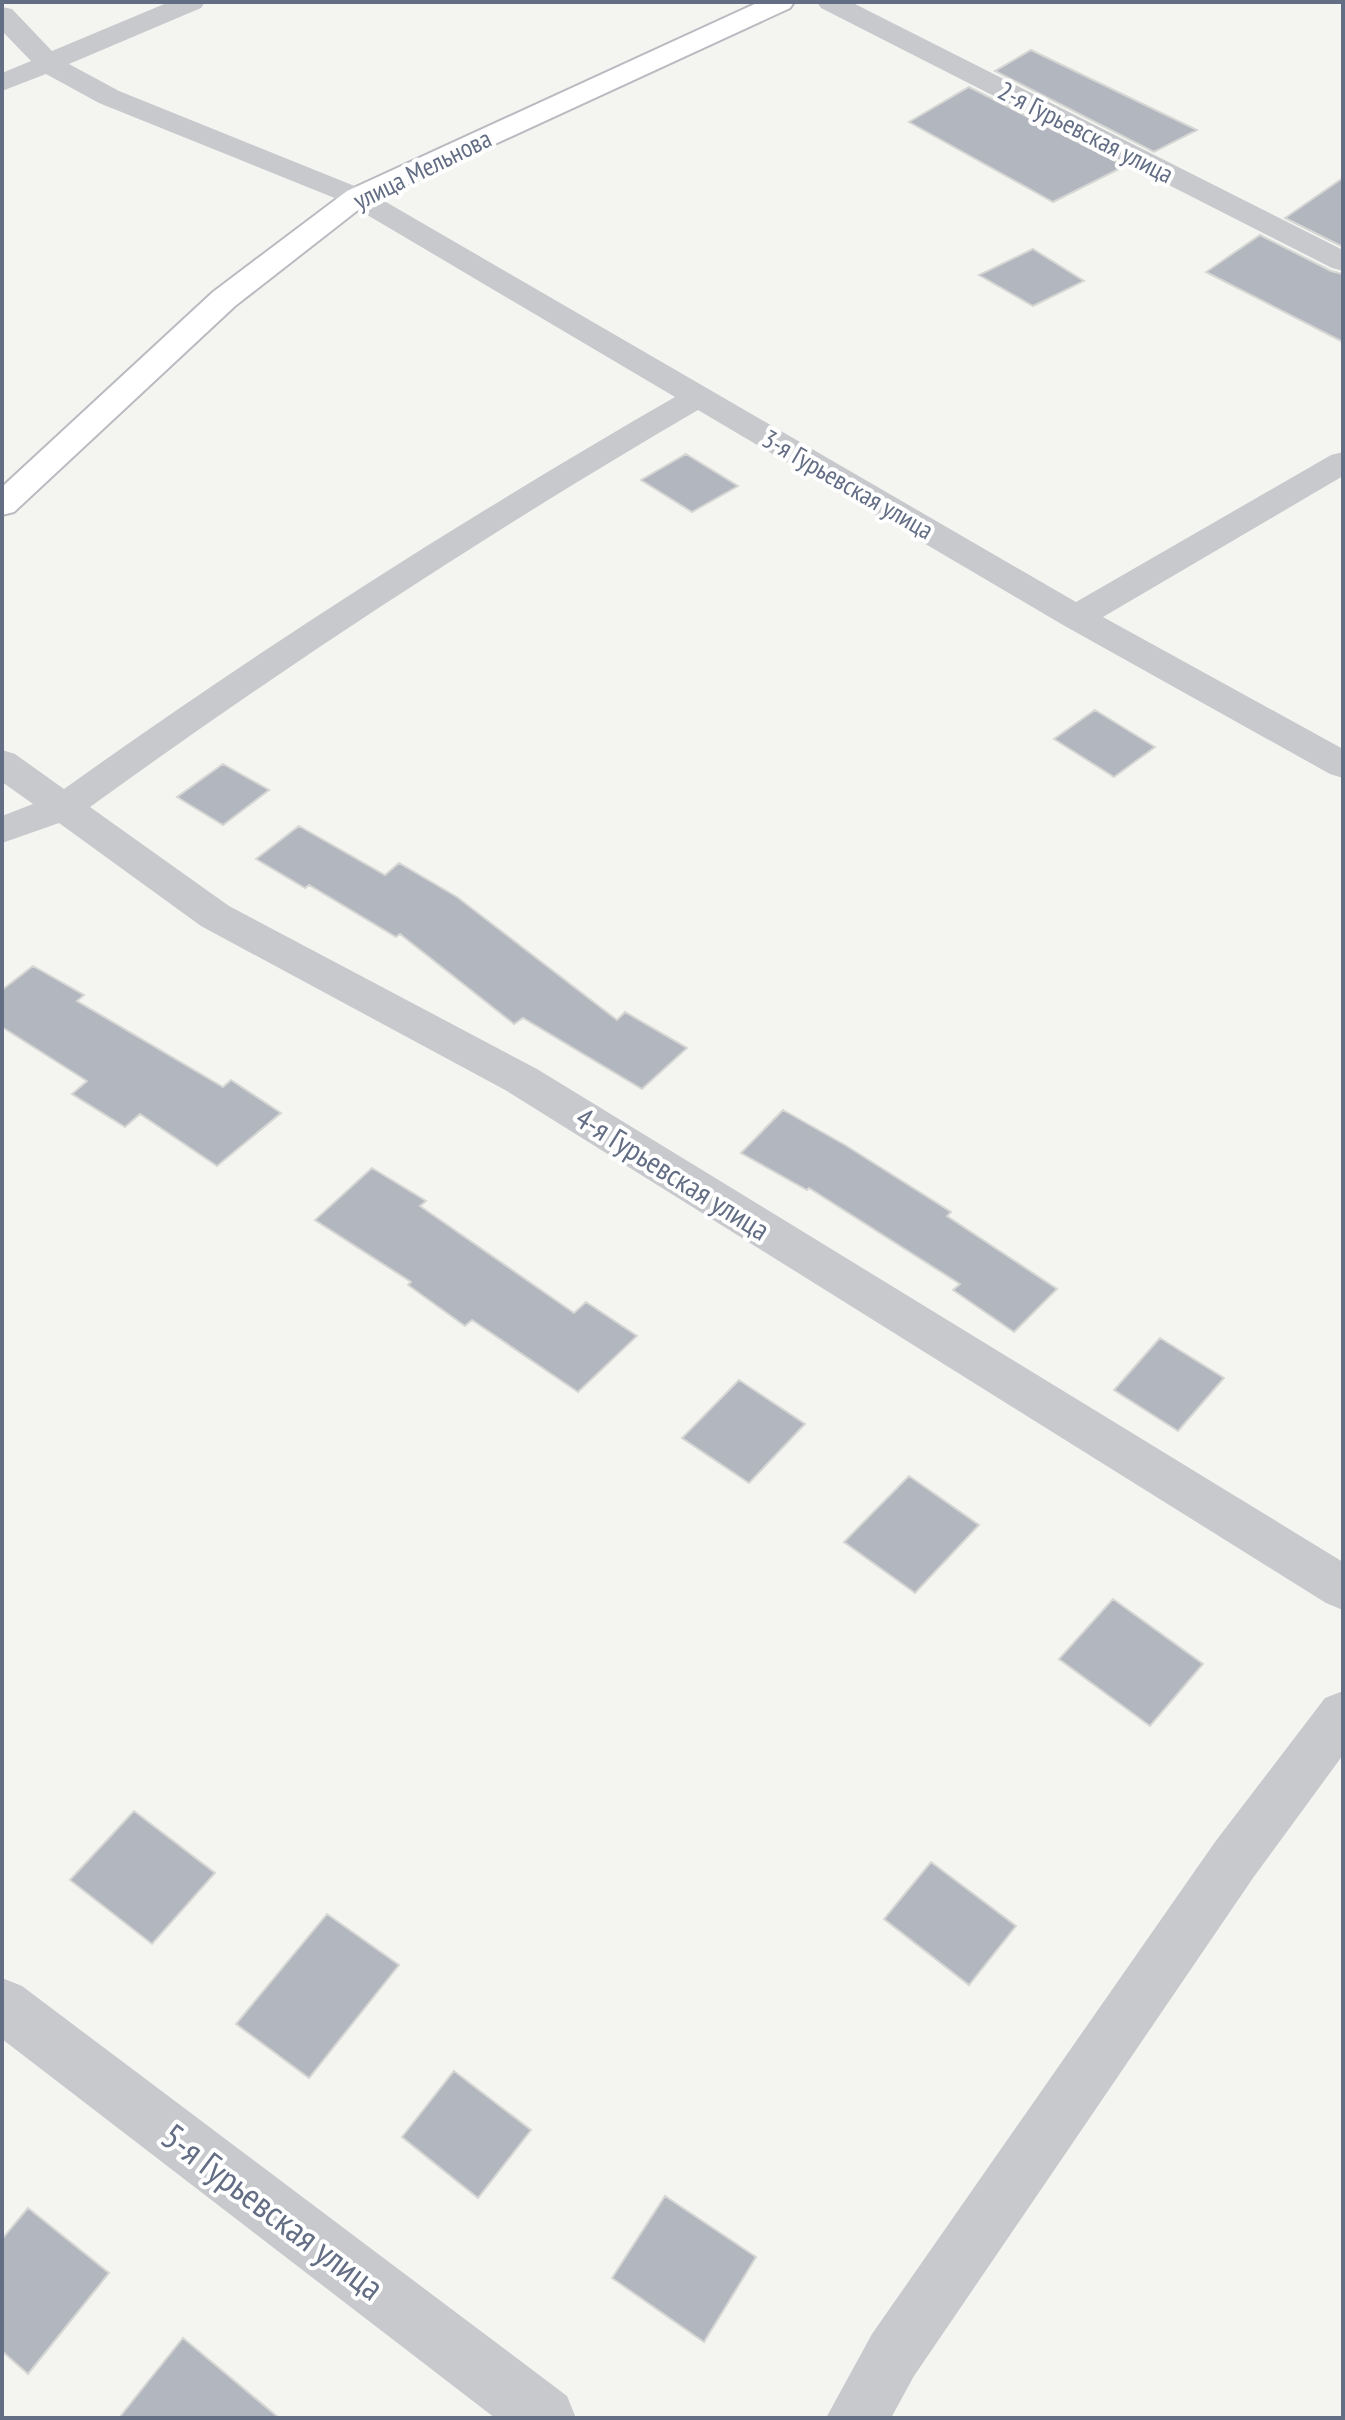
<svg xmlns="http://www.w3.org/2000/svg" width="1345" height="2420" font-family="'PT Sans Narrow',sans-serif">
	<rect width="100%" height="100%" fill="#f4f5f1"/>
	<path fill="#b2b6be" stroke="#d6d7d4" stroke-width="2" d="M1031,50l166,80 -43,22 -159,-81z
		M969,87l156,79 -72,36 -144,-80z
		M1343,178v69l-58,-29z
		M1260,235l71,36 12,3v68l-137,-70z
		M1033,249l51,32 -51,25 -54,-31z
		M686,454l52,32 -46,26 -51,-32z
		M1095,710l60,37 -41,30 -60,-38z
		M223,764l46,26 -46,35 -46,-28z
		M299,826l86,49 14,-12 58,34 160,123 8,-8 62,36 -45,41 -119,-71 -9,6 -114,-90 -4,3 -87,-52 -4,3 -49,-29z
		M33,966l51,29 -7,6 146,86 8,-7 50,33 -64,53 -77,-52 -15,13 -53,-33 15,-13 -85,-54v-37z
		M783,1110l62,35 106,67 -4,4 110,73 -43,43 -61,-42 7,-6 -151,-96 -2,2 -66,-37z
		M372,1168l54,33 -6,5 154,107 12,-11 51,34 -59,56 -106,-72 -7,6 -57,-41 3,-3 -96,-62z
		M1160,1338l64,40 -46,53 -64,-41z
		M739,1380l66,44 -56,59 -67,-45z
		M909,1476l70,49 -64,68 -71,-51z
		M1113,1599l90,65 -53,62 -91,-67z
		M134,1811l81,62 -63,71 -82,-64z
		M931,1862l85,64 -47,59 -85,-66z
		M327,1914l72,51 -90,113 -73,-54z
		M454,2071l77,59 -53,68 -76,-61z
		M665,2196l91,61 -52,85 -92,-64z
		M28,2208l81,65 -81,101 -26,-23v-112z
		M183,2338l96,80h-160z"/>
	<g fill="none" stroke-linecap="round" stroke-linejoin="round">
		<defs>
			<path id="major" d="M759,2h35l-4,6 -423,195 -132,103 -221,206 -12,3v-28l211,-195 134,-101z"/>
		</defs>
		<use href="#major" stroke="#b9bbc0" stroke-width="4"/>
		<path fill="#c7c9cd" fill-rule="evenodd" d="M169,2h36l-4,6 -132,56 50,27 248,100 709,411 255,-147 12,-3v24l-240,141 240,132v29l-13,-4 -267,-149 -365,-215c-209,122 -412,255 -608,397l139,99 308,163 806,493v48l-17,-7 -819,-512 -306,-165 -142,-103 -57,20v-27l31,-12 -31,-22v-32l13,4 49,35c197,-141 401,-271 611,-392l-328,-194 -248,-100 -53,-29 -44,17v-18l29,-12 -29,-30v-24l10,2 40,42z
			M817,2h34l492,248v21l-11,-3 -511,-260z
			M1343,1691v64l-90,123 -339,498 -23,42h-65l46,-84 343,-492 110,-144z
			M2,1978l20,8 545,410 9,22h-81l-493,-379z"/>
		<use href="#major" fill="#fff" fill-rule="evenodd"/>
	</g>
	<g text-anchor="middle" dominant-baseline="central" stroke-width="8" stroke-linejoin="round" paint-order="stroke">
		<g font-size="26" fill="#636d84" stroke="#fff">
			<text transform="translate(1086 132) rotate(27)">2-я Гурьевская улица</text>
			<text transform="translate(422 169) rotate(-26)">улица Мельнова</text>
			<text transform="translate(848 484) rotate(30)">3-я Гурьевская улица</text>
		</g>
		<g font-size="30" fill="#636d84" stroke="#fff">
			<text transform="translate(673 1173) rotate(32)">4-я Гурьевская улица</text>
		</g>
		<g font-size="36" fill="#636d84" stroke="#fff">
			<text transform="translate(273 2211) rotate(37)">5-я Гурьевская улица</text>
		</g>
	</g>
	<rect width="1345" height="2420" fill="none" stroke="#636d84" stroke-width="8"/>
</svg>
